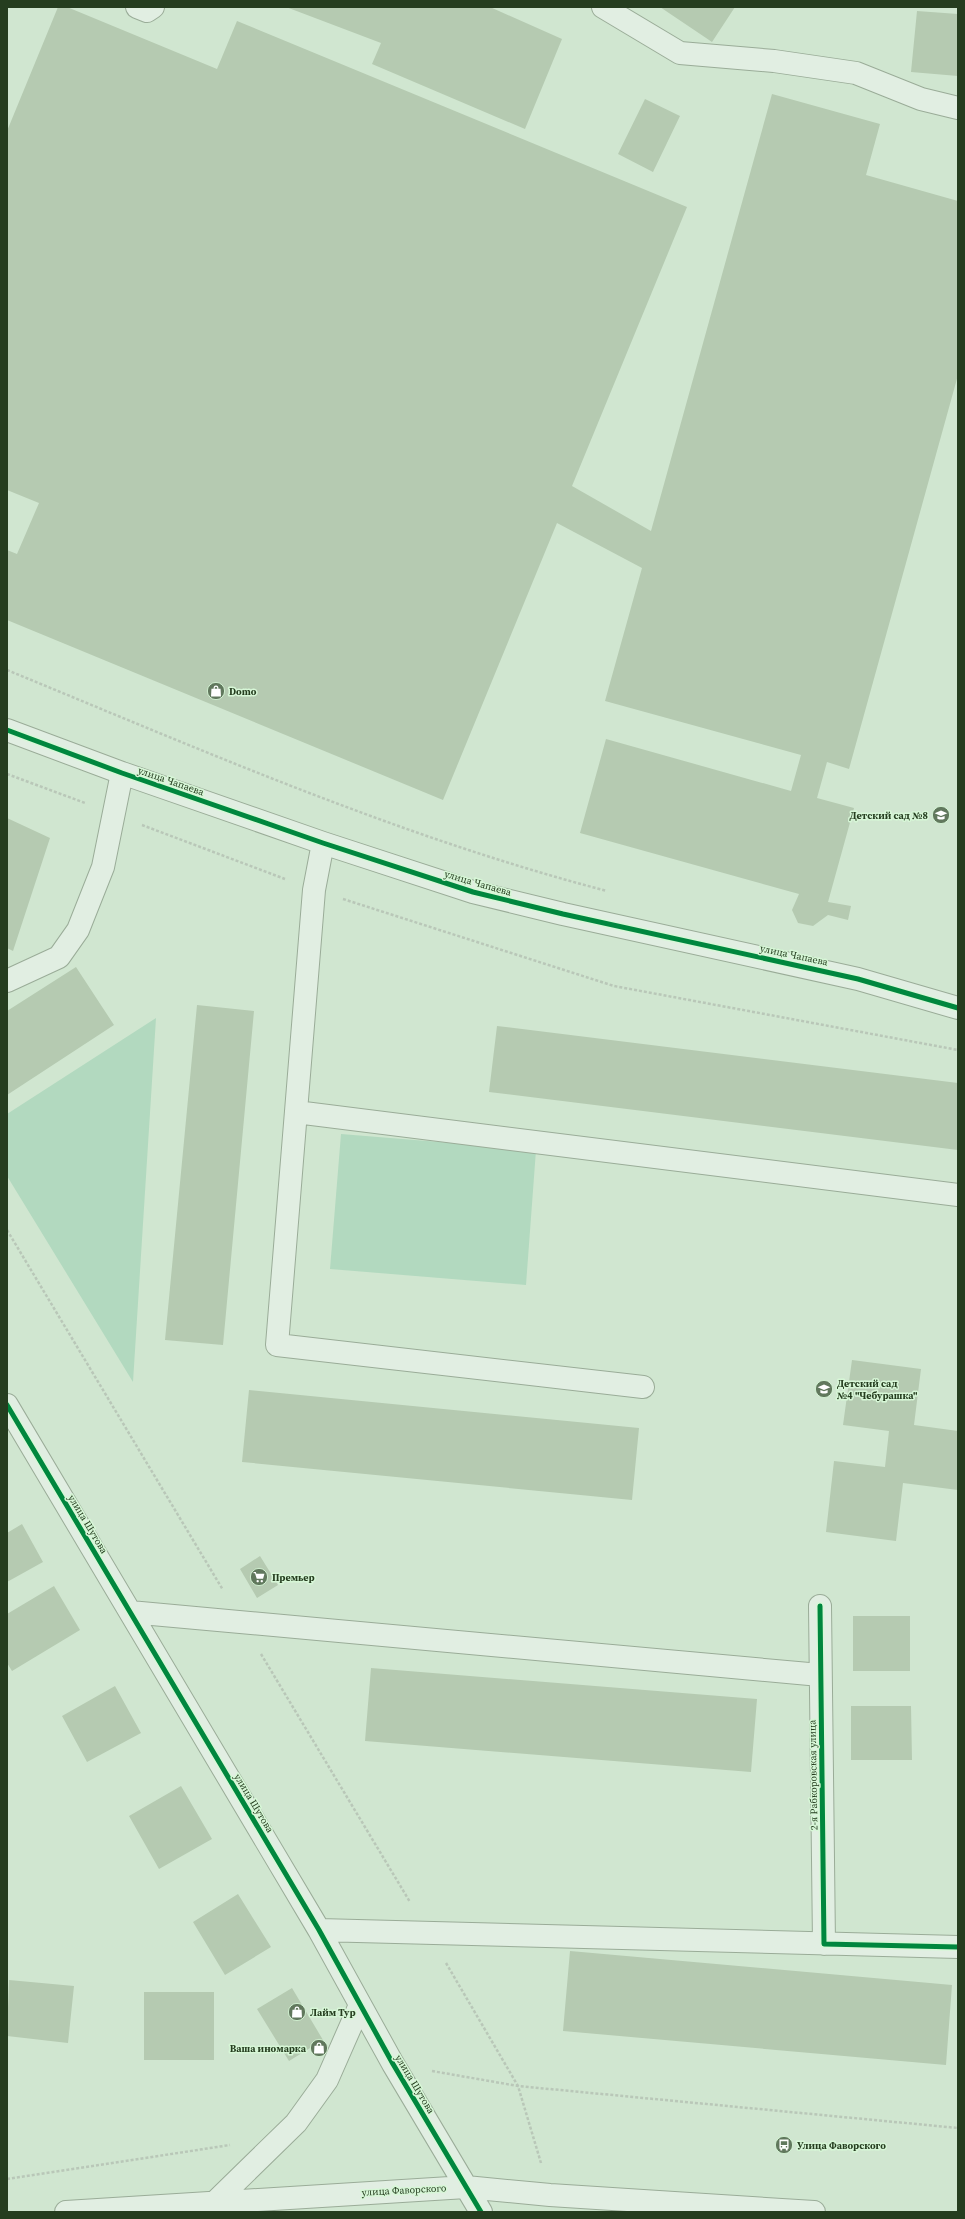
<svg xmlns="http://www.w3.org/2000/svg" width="965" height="2219" font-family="'Source Serif 4',serif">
	<rect width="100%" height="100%" fill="#d0e6d0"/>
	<path fill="#b2d9bf" d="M156,1018l-23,364 -126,-206v-62z
		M341,1134l195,16 -10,135 -196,-16z"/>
	<path fill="#b5cab1" d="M58,7h9l150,62 20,-48 450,186 -115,279 79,45 121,-437 108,30 -14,51 92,26v174l-109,394 -22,-7 -10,36 37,10 -26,94 23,4 -3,14 -20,-5 -15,11 -15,-3 -6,-13 7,-16 -219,-61 26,-94 185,52 10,-36 -196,-54 37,-133 -85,-45 -114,277 -436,-180v-70l10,4 22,-51 -32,-13v-359z
		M286,7h204l72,32 -37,90 -153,-65 9,-21z
		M660,7h75l-23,35z
		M917,11l41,3v62l-47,-4z
		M645,99l35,17 -27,56 -35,-18z
		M7,818l43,20 -37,113 -6,-3z
		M76,967l38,58 -107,70v-84z
		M197,1005l57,6 -31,334 -58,-5z
		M497,1026l461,57v67l-469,-58z
		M852,1360l69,9 -7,56 44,6v59l-55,-7 -7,58 -70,-9 8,-71 51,6 4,-36 -46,-6z
		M249,1390l390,38 -7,72 -390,-38z
		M22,1524l21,38 -36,20v-49z
		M260,1556l18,29 -21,13 -17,-29z
		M54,1586l26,44 -68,41 -5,-8v-49z
		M853,1616h57v55h-57z
		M371,1668l386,31 -6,73 -386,-31z
		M115,1686l26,47 -54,29 -25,-46z
		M851,1706h60l1,54h-61z
		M181,1786l31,53 -53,30 -30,-53z
		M238,1894l33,53 -46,28 -32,-53z
		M570,1951l382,34 -6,80 -383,-34z
		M9,1980l65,6 -6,57 -61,-7z
		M292,1988l31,52 -34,21 -32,-52z
		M144,1992h70v68h-70z"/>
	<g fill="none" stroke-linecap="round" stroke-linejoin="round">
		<defs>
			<path id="minor" d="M137,7l10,4 6,-4
				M603,7l77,46 94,8 82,12 65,26 37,9
				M7,730l115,43 201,70 150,49 90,22 295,65 100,29
				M323,843l-9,47 -37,455 366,42
				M7,981l52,-24 19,-27 25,-63 19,-94
				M296,1112l662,83
				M7,1405l312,525 74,134 88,148
				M820,1606l4,338
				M130,1612l690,63
				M319,1930l639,17
				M215,2202l81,-79 31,-43 33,-75
				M66,2212l400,-25 84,8 264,17"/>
		</defs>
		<use href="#minor" stroke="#9aac98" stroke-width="24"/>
		<path stroke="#b9c7b8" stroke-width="2.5" stroke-dasharray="3 2" stroke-linecap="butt" d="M7,670c197,81 393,167 600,221
			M7,774l78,29
			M142,825l143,54
			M343,899l271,87 344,64
			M7,1230l216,360
			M261,1654l149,248
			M446,1963l72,123 23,77
			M432,2071l86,15 440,42
			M7,2179l223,-34"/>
		<use href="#minor" stroke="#e1eee2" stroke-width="22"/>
		<defs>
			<path id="cycleway" d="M7,730l115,43 201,70 150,49 90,22 295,65 100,29
				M7,1405l312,525 74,134 88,148
				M820,1606l4,338 134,3"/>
		</defs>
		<use href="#cycleway" stroke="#d7f7d7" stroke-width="8"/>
		<use href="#cycleway" stroke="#00873e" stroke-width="5"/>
	</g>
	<defs>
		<symbol id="shop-disc" viewBox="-11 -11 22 22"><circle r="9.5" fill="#61785d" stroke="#d7f7d7"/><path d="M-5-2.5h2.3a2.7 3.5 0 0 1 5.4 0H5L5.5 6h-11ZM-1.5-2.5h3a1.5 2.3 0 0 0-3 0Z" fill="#fff"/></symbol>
		<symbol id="school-disc" viewBox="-11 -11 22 22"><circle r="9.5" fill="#61785d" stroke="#d7f7d7"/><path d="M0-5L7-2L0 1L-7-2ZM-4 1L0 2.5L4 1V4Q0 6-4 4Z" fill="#fff"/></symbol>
		<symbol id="supermarket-disc" viewBox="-11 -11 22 22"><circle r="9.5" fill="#61785d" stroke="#d7f7d7"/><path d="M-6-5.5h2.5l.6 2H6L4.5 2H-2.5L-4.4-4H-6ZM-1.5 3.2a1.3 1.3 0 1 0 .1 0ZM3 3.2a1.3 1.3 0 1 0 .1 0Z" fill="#fff"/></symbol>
		<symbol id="bus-disc" viewBox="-11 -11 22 22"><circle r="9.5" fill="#61785d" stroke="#d7f7d7"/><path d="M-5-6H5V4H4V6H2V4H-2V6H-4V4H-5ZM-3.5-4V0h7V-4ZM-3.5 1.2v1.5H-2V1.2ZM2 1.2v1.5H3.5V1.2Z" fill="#fff"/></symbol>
	</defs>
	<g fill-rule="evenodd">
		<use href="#shop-disc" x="206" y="681" width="20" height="20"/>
		<use href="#school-disc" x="931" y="805" width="20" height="20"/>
		<use href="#school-disc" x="814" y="1379" width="20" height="20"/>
		<use href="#supermarket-disc" x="249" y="1567" width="20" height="20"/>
		<use href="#shop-disc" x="287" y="2002" width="20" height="20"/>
		<use href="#shop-disc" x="309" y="2038" width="20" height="20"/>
		<use href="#bus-disc" x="774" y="2135" width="20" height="20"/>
	</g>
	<g text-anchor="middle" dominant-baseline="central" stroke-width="3" stroke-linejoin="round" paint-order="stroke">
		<g font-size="10" font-weight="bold" fill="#253d1f" stroke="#d7f7d7" text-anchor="start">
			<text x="229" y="691">Domo</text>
			<text x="928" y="815" text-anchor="end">Детский сад №8</text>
			<text x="837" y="1383">Детский сад<tspan x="837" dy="12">№4 "Чебурашка"</tspan></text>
			<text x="272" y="1577">Премьер</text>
			<text x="310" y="2012">Лайм Тур</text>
			<text x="306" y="2048" text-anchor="end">Ваша иномарка</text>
			<text x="797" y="2145">Улица Фаворского</text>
		</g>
		<g font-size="10" fill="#253d1f" stroke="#d7f7d7">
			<text transform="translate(171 781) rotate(19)">улица Чапаева</text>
			<text transform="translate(478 883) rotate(16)">улица Чапаева</text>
			<text transform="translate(794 955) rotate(12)">улица Чапаева</text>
			<text transform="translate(88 1524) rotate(59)">улица Шутова</text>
			<text transform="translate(813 1775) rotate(-91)">2-я Рабкоровская улица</text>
			<text transform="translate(254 1803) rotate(59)">улица Шутова</text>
			<text transform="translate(415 2084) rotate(59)">улица Шутова</text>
			<text transform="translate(404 2190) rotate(-3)">улица Фаворского</text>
		</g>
	</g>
	<rect width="965" height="2219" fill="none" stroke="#253d1f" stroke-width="16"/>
</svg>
